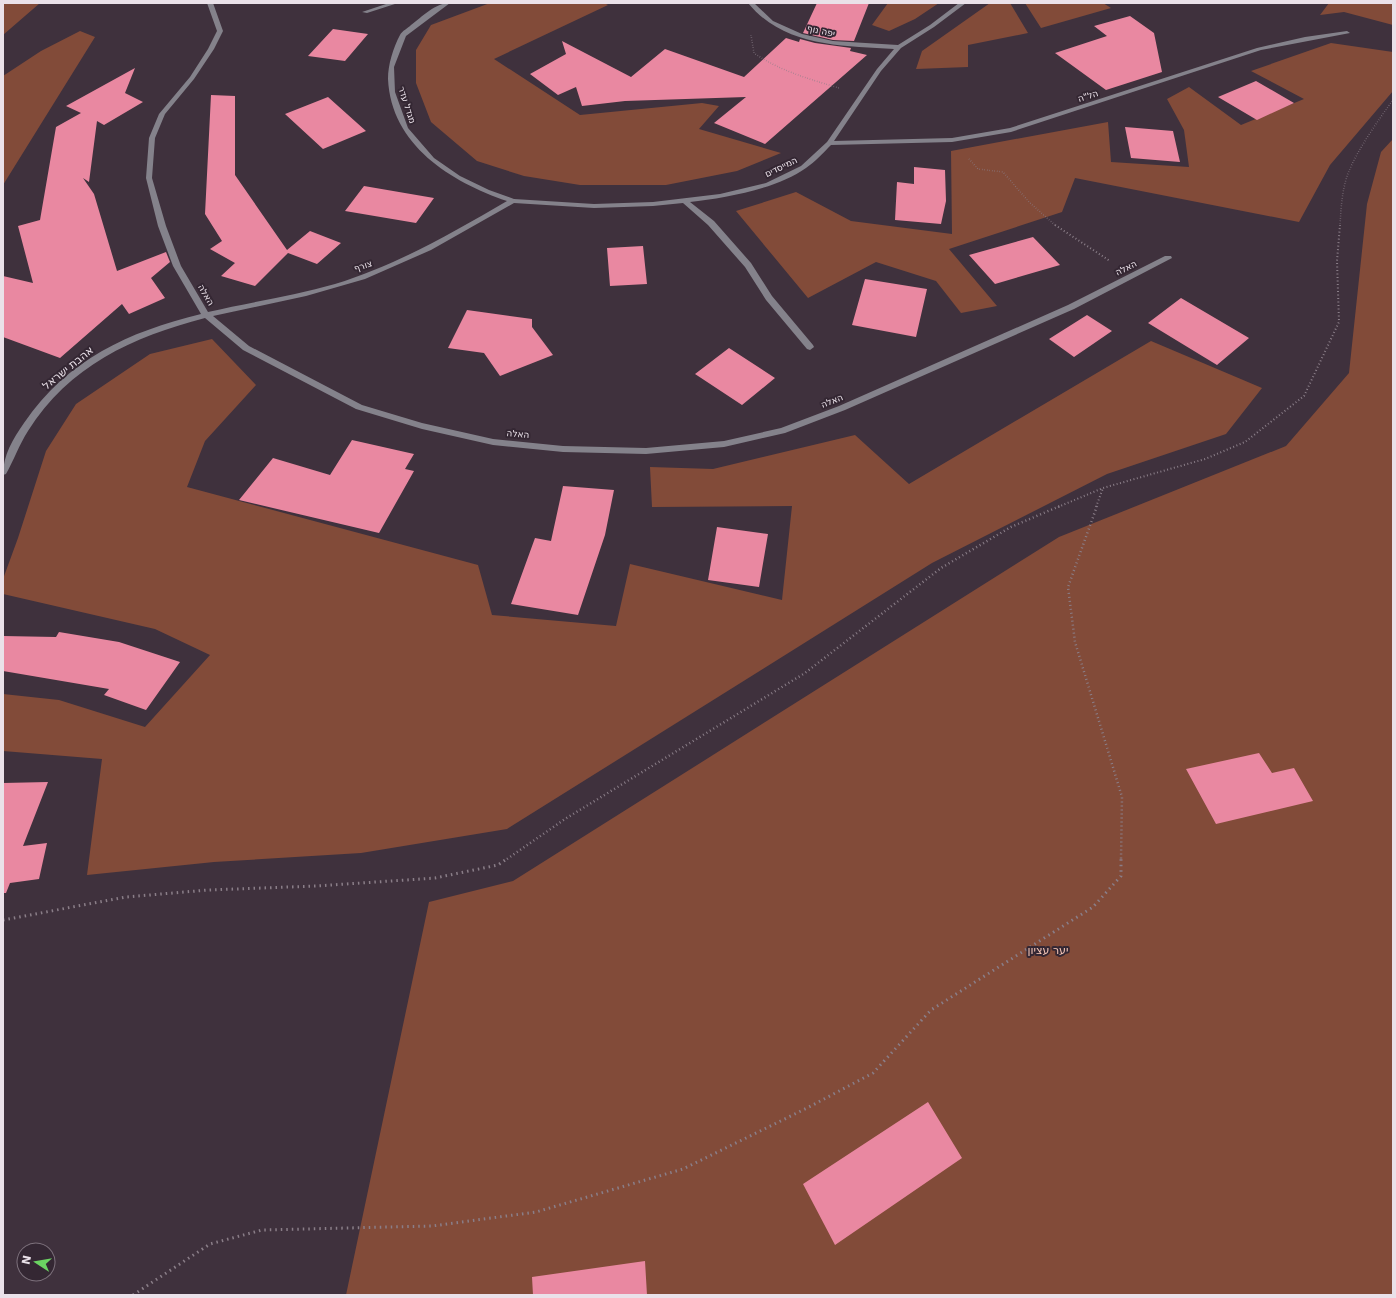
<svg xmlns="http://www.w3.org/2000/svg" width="1396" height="1298" font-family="'DejaVu Sans','Noto Sans Hebrew',sans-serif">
	<rect width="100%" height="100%" fill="#3f313d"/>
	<path fill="#824b39" d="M3,3h37l-37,32z
		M490,3h114l4,2 -114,54 86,56 122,-12 17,3 -20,23 82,24 -44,18 -71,14h-86l-56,-9 -47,-15 -46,-39 -15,-39v-33l15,-25z
		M888,3h51l-24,16 -26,12 -17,-6z
		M990,3h20l18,30 -60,12v22l-52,2 6,-18z
		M1025,3h78l8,5 -70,20z
		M1329,3h64v22l-49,-13 -24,3z
		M80,31l15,6 -92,148v-109l38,-25z
		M1331,43l62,9v39l-63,74 -31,57 -224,-44 -13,34 -113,37 48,57 -36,7 -25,-32 -60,-19 -68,36 -72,-87 60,-19 55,29 101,13 -1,-83 157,-29 3,40 78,5 -5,-37 -17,-31 22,-12 52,38 63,-26 -53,-28z
		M1393,139v1156h-1047l83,-393 84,-21 546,-344 227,-91 63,-73 18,-169 14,-52z
		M212,339l44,46 -51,56 -18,46 291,78 14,50 124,11 14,-62 152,36 10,-94 -140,1 -2,-40 63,2 142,-34 54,49 242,-143 111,47 -36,46 -119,40 -175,89 -425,266 -146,24 -147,9 -127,13 15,-116 -99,-8v-57l56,6 86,27 65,-72 -55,-26 -152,-35v-15l15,-41 28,-87 30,-47 74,-50z"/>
	<path fill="#e988a1" d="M817,3h52l-15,38 -21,-1 -30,-7z
		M1130,16l24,17 8,39 -56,18 -51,-37 52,-17 -13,-10z
		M333,29l35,5 -23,27 -37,-5z
		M786,38l13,4 1,-3 15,4 36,5 -1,3 17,4 -102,89 -51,-21 32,-26 -121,4 -43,5 -6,-19 -18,8 -28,-21 36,-20 -4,-13 69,36 34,-28 79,28z
		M135,68l-10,25 18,9 -39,23 -7,-4 -8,61 -6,-4 11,16 23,77 49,-19 4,10 -19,16 14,20 -36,16 -7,-10 -62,54 -57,-21v-61l30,7 -15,-57 22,-6 16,-93 25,-14 -15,-7z
		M1256,81l38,22 -37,17 -39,-23z
		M211,95l24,1v79l52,75 23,-19 31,12 -24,21 -29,-11 -33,33 -34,-10 14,-13 -25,-14 12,-8 -17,-27z
		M328,97l38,34 -43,18 -38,-35z
		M1125,127l48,4 7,31 -49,-4z
		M914,167l31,3 1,31 -5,23 -46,-4 2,-38 17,2z
		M364,186l70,12 -18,25 -71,-12z
		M1033,237l27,28 -65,19 -26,-29z
		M643,246l4,38 -37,2 -3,-38z
		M865,279l62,10 -11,48 -64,-12z
		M1181,298l68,40 -32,27 -69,-42z
		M467,310l65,9v8l21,28 -53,21 -16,-23 -36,-5z
		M1087,315l25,16 -38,26 -25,-18z
		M729,348l46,30 -33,27 -47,-31z
		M352,440l62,14 -9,15 9,2 -35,62 -140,-33 34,-42 57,17z
		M563,486l51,4 -9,45 -27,80 -67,-11 24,-66 16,3z
		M717,527l51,7 -9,53 -51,-7z
		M59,632l60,10 61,20 -34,48 -42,-15 5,-6 -106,-18v-35l53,1z
		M1259,753l13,20 22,-5 19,33 -97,23 -30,-55z
		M48,782l-25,64 24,-3 -8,36 -29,4 -4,10h-3v-110z
		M928,1102l34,56 -127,87 -32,-61z
		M645,1261l2,34h-114l-1,-18z"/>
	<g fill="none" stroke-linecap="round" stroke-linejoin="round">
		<path stroke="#8a7e88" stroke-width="1.5" stroke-dasharray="0.5 2" stroke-linecap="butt" d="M751,35l3,18c26,18 55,26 85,35
			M969,159l9,10 25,3 26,30 27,24
			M1340,226c1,-18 2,-38 9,-55 9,-22 30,-52 44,-71"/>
		<path stroke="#8a7e88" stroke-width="2" stroke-dasharray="1 2.5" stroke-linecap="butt" d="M1055,225l55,36
			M1058,507l45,-19 102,-29 40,-17 59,-46 35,-74 -2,-61 3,-36
			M1096,507l7,-19"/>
		<path stroke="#8a7e88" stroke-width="2.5" stroke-dasharray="1 3" stroke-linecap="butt" d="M1097,506l-29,81 7,55 47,155 -1,62
			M507,859l58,-40 240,-146 136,-105 70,-41 49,-21"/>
		<path stroke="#8a7e88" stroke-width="3" stroke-dasharray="1.5 4" stroke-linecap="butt" d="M3,920l123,-23 82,-7 109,-4 118,-8 63,-13 10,-7
			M133,1295l77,-51 52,-14 170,-4 104,-14 147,-43 126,-62 64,-34 58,-63 162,-103 28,-31v-18"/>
		<path fill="#84828b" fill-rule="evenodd" d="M207,3h6l10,28 -9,18 -20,30 -29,35 -10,24 -3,40 14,48 15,40 27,46c42,-10 86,-16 127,-28 62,-19 117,-51 172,-83 -56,-19 -116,-56 -119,-122 0,-14 5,-31 12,-44 2,-4 8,-7 11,-10 11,-8 24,-22 39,-22l-44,33 -12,31 1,25 13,36 26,30 26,18 29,14 25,9 80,5 59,-2 67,-8 46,-11 35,-17 26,-24 50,-73 17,-20c-52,-3 -110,-2 -146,-46h6l19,18 29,13 31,7 65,4 32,-20 29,-22h7l-32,24 -33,21 -20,23 -47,70 118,-3 58,-10 247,-80 48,-11 42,-6 3,2 -89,17 -250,82 -59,10 -121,3c-8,8 -16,17 -25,23 -29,21 -81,30 -116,34l24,19 37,42 21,33 41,49 1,2 -4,3 -3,-1 -41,-49 -21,-33 -37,-42 -25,-22 -30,3 -59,2 -80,-5 -83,47 -66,29 -59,17 -93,20 36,30 113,59 60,18 71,16 70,7 83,2 78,-7 57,-13 58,-22 229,-101 97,-49h6l1,2 -98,51 -229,101 -60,23 -61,14 -78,7 -83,-2 -70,-7 -71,-16 -66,-20 -113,-59 -38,-32c-73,19 -136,48 -177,113 -9,14 -14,29 -22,43l-3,1c0,-20 10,-36 21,-52 44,-64 104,-91 177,-109l-28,-48 -15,-40 -12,-48 3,-40 10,-24 31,-37 18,-28 9,-18z
			M389,3h9l-31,10 -5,-1z"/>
	</g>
	<g text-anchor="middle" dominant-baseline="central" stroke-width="4" stroke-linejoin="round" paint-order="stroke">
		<g font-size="9" fill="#eae1e9" stroke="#342733">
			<text transform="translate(821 31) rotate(12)">יפה נוף</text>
			<text transform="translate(1088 96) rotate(-18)">הל"ה</text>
			<text transform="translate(407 105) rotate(72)">מגדל עדר</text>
			<text transform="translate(781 167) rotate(-26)">המייסדים</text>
			<text transform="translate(363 266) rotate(-19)">צורף</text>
			<text transform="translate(1126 268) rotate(-27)">האלה</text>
			<text transform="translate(206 295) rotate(60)">האלה</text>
			<text transform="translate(832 401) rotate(-22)">האלה</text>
			<text transform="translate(518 434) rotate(5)">האלה</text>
		</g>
		<g font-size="11" fill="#eae1e9" stroke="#342733">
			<text transform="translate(68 368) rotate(-39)">אהבת ישראל</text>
		</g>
		<g font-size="11" fill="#fac9b9" stroke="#342733">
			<text x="1048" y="950">יער עציון</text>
		</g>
	</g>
	<rect width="1396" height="1298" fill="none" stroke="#eae1e9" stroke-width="8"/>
	<g transform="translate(36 1262) rotate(282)"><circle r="19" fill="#342733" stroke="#7d717c"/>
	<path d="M0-3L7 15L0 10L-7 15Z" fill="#6bd362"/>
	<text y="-6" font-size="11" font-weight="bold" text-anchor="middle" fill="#eae1e9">N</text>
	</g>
</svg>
